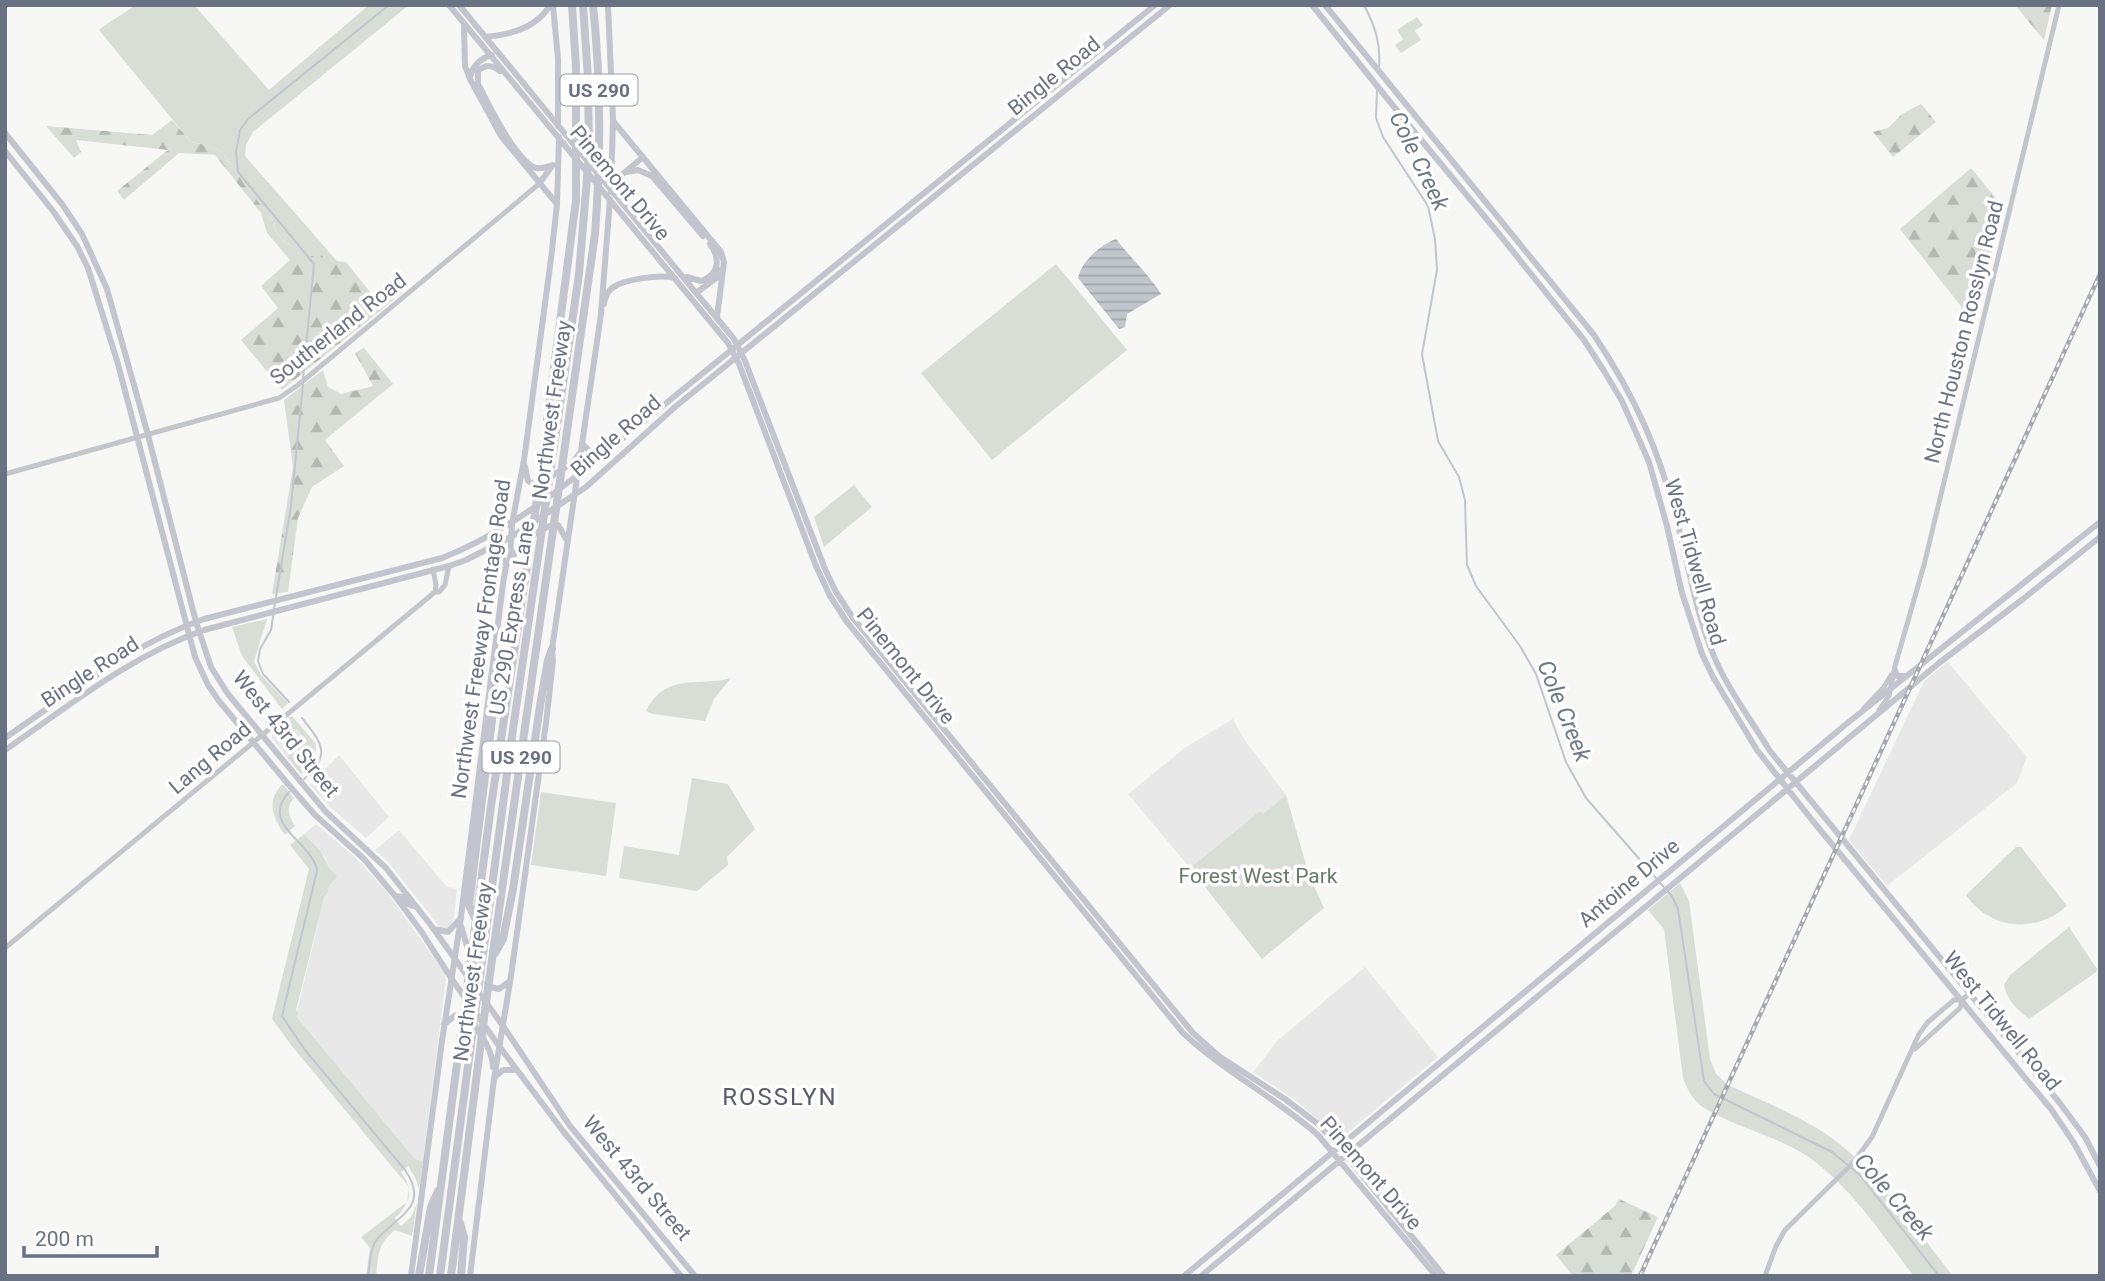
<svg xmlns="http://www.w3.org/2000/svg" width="2105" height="1281" font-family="Roboto,sans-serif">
	<defs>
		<pattern id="forest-firs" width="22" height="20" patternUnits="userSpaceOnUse" patternTransform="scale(1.75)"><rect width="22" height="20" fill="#d8ded6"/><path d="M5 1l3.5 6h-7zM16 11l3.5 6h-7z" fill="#b3b8b3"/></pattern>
		<pattern id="water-rules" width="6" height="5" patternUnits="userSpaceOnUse" patternTransform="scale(1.75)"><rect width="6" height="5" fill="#c1c6cd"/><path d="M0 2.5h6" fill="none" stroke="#a1a5ac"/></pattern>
	</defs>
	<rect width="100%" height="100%" fill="#f7f7f5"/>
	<path fill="#e8e8e8" d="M1948,662l79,95 -10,26 -130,103 -38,-46 75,-159z
		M1233,719l11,20 42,56 -24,20 -3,-3 -69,56 -62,-74 58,-47z
		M288,723l6,7 3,-2 10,13 -20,16 -16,-20z
		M339,755l50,62 -23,21 -38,-33 -18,-20z
		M316,824l39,33 32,35 57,80 2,7 -23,183 -8,-3 -119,-143 28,-118 5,-6 -2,-3 3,-20 -4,-10 -6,-9 -16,-16z
		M399,830l48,57 10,2 -3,30 -6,10 -8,-2 -52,-65 -13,-12z
		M1365,967l73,90 -98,82 -45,-39 -42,-28 24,-31z"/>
	<path fill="#d8ded6" d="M135,5h59l75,85 100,-85h40l-156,127 -7,13 -1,11 22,25 -3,3 59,69 -4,8c-17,-16 -39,-10 -46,-39l-52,-71 -19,-7 -11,-2 -92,-112c12,-10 24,-15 36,-25z
		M1417,17l6,8 -8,6 6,9 -20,13 -6,-8 8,-6 -6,-9z
		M1056,264l71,86 -135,110 -71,-87z
		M854,485l18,22 -48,40 -10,-30z
		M267,619l-13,42 7,14 27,28 -6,6 -40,-53 -10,-29z
		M731,678l-17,21 -9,22 -52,-7 -7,-3c19,-39 52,-24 85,-33z
		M288,717h5l23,27 -1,18 -14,12 -14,-17 20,-16 -10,-12 -3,1 -6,-7 2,-2z
		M692,778l36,6 27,45 -28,28 1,8 -31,26 -78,-13 5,-32 55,9z
		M283,784l11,14c-9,10 -5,18 1,28l-10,9c-13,-18 -19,-35 -2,-51z
		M541,792l75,11 -10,73 -75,-11z
		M1286,795l23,80 15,33 -62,51 -72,-91 70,-57 3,3z
		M304,834l16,16 10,19 7,7 -10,13 2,2 -5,7 -28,112 3,4 -3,2 119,143 8,3 -4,28 -4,-13 -7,-11 -7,6c13,18 10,31 -6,46l6,8 10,-9 6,-14 -5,33 -17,-6c-18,15 -16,24 -19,46h-10l4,-28 -9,-11 46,-35 2,-15 -118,-142 -19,-26 37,-150 -19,-24z
		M2016,847h5l46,59c-31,28 -77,24 -101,-11z
		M1680,883l9,18 21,158 6,15 12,11c36,17 77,32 109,57 46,36 79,88 116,134h-39c-32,-41 -63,-90 -107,-120 -32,-21 -71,-28 -103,-48 -10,-6 -17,-19 -21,-30l-19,-149 -16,-19z
		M2069,927l28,42 -1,3 -67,47c-13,-11 -21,-17 -25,-34l6,-10z"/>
	<path fill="url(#forest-firs)" d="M2015,5h37l-8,35z
		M1921,104l15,18 -43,35 -20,-25 15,-4 14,-14z
		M172,120l19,22 11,2 19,7 52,71c7,29 29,23 46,39l3,-8 -59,-70 4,-2 70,80 9,1 30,37 20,-13 6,7 -120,97 -41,-50 37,-32 -17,-22 29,-26 -23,-27 -6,-20 -46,-58 -36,-2 -55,47 -7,-9 51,-41 -92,-10 5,12 -7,6 -28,-32 106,9z
		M1971,168l32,39 -28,117 -75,-95z
		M364,348l29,36 -68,56 19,26 -32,21 -14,31 -10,74 -16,2 21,-127 -9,-67 39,-30 5,17 13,7 32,-8 -18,-33z
		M1619,1199l39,18 -27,59h-58l-17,-21 59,-49z"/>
	<path fill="url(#water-rules)" d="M1116,239c14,18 34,37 45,55l-34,20 -2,13 -6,2 -41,-51c3,-16 22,-33 38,-39z"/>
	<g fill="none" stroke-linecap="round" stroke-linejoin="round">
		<path stroke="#c1c6cd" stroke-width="2" d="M1364,5c11,21 17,39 15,62
			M1377,90l-1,28 7,19 45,69 7,33 2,31 -15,84 16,87 21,36 6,23 2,65 9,21 44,60 16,28 30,88 20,36 70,80
			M303,378l11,-114 -76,-92 -2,-20 4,-22 8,-11 141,-114
			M276,597l15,-91 12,-122
			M275,602l-4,28 -11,19 -2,12 5,13 26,28
			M302,718c20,25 30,37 2,61
			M289,792c-31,33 25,51 28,79l-35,145 23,34 100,120c25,36 -6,45 -27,68 -8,9 -8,26 -10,38
			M1660,883l12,13 6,13 26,172 10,13 118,58 28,23 79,101"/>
		<path stroke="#c3c6ca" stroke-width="5" d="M5,474l274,-76 19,-13 241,-201
			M435,592h4l6,-7 4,-19
			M1864,708l20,-21 7,-12
			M1879,710l10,-14 6,-30 29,-101 135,-560
			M5,948l430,-356 1,-7 -3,-16
			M1915,1049l45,-41 2,-8
			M1765,1276l11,-30 9,-16 68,-67 19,-26 47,-103 9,-12 26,-22h8l8,-7"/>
		<path stroke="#c2c5cd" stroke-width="6" d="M449,5l279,338 11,21 77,202 14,30 17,26 336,411c42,39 93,65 135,102l118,141
			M459,5l275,334 11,22 80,208 11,23 17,26 340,415 27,24 65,42 33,25 22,24 104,128
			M553,5l5,54v67
			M608,5l5,115 -2,68
			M1312,5l91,113 96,116 85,106 20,31 18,30 27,61 18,64 15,67 20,61 11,23 44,73 55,70 239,289 23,34 26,48
			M1325,5l269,330c42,63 66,117 84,190 11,42 17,83 33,124 14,37 39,69 59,102l289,351 26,35 15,29
			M464,26l1,40 5,13 31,57 56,68
			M485,37c25,-2 52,-9 65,-32
			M500,71c-8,-6 -14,-7 -22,0v13c10,19 38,78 58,84 6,1 11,-1 17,-3
			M470,78c2,-12 11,-20 22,-23
			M613,121l108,131 3,10 -7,55
			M626,172l12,-2 14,6 51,60
			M539,184l13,-18
			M611,192l7,-14 25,-21
			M687,277l14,4c18,-6 20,-22 9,-37
			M696,293l23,-17 2,-6
			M604,304c1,-6 3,-12 8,-16 12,-9 49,-14 63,-10
			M525,466l3,15 9,5 35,-23 7,-9
			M511,558c11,-13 29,-34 47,-33l8,14
			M1895,670l2,6h7
			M461,926l10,33 9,15
			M487,983l3,4 9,2 11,-8
			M444,1024l12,-9 13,2c10,16 23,30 24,50
			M503,1026l67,100 125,150
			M499,1046l64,85 118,145
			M495,1077l8,-7h13
			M411,1276l31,-235 18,-117 43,-340 3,-18 4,-7 2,-35 12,-64 27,-201 6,-55 2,-67
			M470,1276l24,-197 17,-103 35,-253 7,-62 -1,-12 49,-335 9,-115
			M1184,1276l661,-551 255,-203
			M1201,1276l738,-613 84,-64 77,-62"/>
		<path stroke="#c2c5cd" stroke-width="6" d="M5,133l57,71 20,30 25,55 41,146 48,187 15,45 17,27 98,118 60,56 44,56 73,102
			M5,151l48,60 24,35 11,22 30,96 77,293 13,28 11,16 69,83 27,31 49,44 31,37 26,35 30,47 48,68
			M582,444l12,11 7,1
			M488,549l14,6 4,11
			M5,738c64,-44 125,-93 199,-119l238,-61c53,-21 98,-53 142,-88l571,-465
			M5,750c64,-44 125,-94 199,-120l245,-64 17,-6 45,-23 75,-50 89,-80 495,-402
			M395,896l7,1 6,7 8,3
			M434,929l14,3 13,-14"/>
		<path stroke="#c2c5cd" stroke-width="8" d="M475,918l-6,-13 25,-201 1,-17 -3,-9
			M495,953l8,-14 10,-50 27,-183 8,-46 4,-11
			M460,1223l4,14 -3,39
			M419,1276l12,-69 7,-16
			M429,1276l62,-470 44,-293 41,-313v-133l-4,-62
			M440,1276l73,-547 66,-455 10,-120 -1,-76 -5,-73
			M451,1276l36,-281 108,-761c6,-77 6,-153 -2,-229"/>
		<defs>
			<path id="rail" d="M1640,1276l460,-1002"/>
		</defs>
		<use href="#rail" stroke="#a5a8ae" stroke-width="4.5"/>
		<use href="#rail" stroke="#fff" stroke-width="2" stroke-dasharray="5" stroke-linecap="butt"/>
	</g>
	<g text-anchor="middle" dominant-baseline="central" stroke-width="7" stroke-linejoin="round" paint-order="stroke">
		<g fill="#fff" stroke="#969ca8" stroke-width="2">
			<rect x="560.5" y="74.5" width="77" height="31" rx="5"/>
			<rect x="482.5" y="741.5" width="77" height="31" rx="5"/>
		</g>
		<g font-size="19" font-weight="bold" fill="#697283">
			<text x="599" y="90">US 290</text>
			<text x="521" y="757">US 290</text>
		</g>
		<g font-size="21" fill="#697283" stroke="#fff">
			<text transform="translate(1054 76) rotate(-39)">Bingle Road</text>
			<text transform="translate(620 183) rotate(50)">Pinemont Drive</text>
			<text transform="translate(338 329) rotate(-38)">Southerland Road</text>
			<text transform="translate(1964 332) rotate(-76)">North Houston Rosslyn Road</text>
			<text transform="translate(552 410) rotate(-82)">Northwest Freeway</text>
			<text transform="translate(616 436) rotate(-41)">Bingle Road</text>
			<text transform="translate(1695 562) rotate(74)">West Tidwell Road</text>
			<text transform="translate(512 618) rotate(-81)">US 290 Express Lane</text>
			<text transform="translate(481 639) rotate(-82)">Northwest Freeway Frontage Road</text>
			<text transform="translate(906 666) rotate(51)">Pinemont Drive</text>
			<text transform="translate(90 672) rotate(-33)">Bingle Road</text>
			<text transform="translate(286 734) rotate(51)">West 43rd Street</text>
			<text transform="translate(210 758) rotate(-40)">Lang Road</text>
			<text transform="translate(1629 883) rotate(-40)">Antoine Drive</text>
			<text transform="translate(473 972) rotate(-82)">Northwest Freeway</text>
			<text transform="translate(2002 1021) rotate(51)">West Tidwell Road</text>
			<text transform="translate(1371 1173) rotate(49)">Pinemont Drive</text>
			<text transform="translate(637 1178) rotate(50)">West 43rd Street</text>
		</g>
		<g font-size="21" fill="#677b68" stroke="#fff">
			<text x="1258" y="876">Forest West Park</text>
		</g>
		<g font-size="23" font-style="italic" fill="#6a7885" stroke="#fff">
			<text transform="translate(1419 161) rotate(64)">Cole Creek</text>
			<text transform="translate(1564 711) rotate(68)">Cole Creek</text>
			<text transform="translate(1894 1197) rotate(49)">Cole Creek</text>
		</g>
		<g font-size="24" letter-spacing="2" fill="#565d69" stroke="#fff">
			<text x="780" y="1097">ROSSLYN</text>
		</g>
	</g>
	<rect width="2105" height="1281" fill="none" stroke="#697283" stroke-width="14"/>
	<path d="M24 1246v10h133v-10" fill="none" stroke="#697283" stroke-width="3.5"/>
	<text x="35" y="1246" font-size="21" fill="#697283" stroke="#ffffff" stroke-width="5" paint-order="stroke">200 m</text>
</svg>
